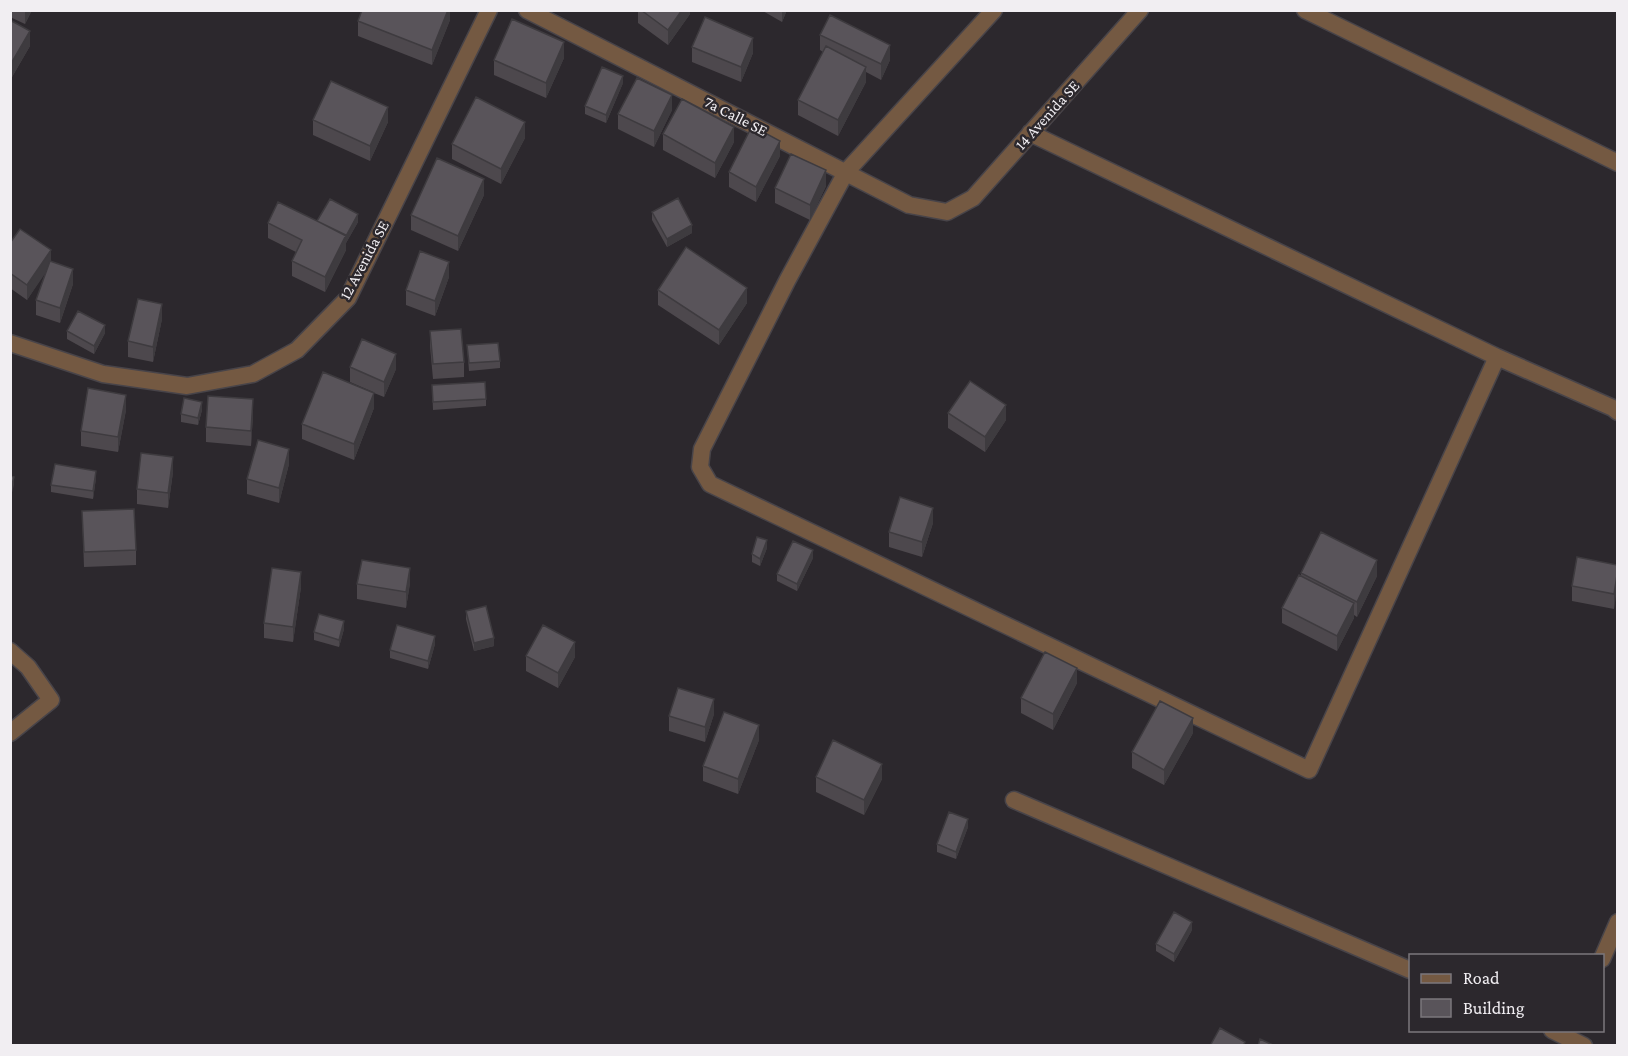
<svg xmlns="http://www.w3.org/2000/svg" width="1628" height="1056" font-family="'Crimson Pro',serif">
	<rect width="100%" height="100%" fill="#2c282d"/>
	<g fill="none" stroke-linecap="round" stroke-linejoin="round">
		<defs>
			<path id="minor" d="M527,10l382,195 38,7 26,-14 167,-188
				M994,10l-148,162 -59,109 -85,168 -2,18 10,17 599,286 188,-413
				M1305,10l313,153
				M1030,133l467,224 116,51 5,4
				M10,343l93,31 84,12 66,-12 44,-24 51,-52 141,-288
				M10,651l18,16 23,33 -41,33
				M1014,800l396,170
				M1602,959l16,-37
				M1552,1030l32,16"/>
		</defs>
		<use href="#minor" stroke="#484449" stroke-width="19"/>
		<use href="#minor" stroke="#745942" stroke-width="16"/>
	</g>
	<path fill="#4d484d" d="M10,10h22l-7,14 -15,-7z
		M450,10v10l-18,45 -74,-29v-15z
		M638,10h52v4l-22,31 -30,-22z
		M761,10h26l-5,12z
		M10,20l20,26 -18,31 -2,-1z
		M820,35l70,25 -9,20 -15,-8v10l-28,54 -40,-21v-15l25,-48 -3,-2z
		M692,47l61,6 -12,29 -49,-20z
		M564,58l-18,40 -52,-23v-15z
		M623,83l-17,40 -21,-9v-8z
		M672,110l-18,37 -36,-18v-15z
		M313,120l75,2 -18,39 -57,-26z
		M663,134l71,8 -19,36 -52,-28z
		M525,138l-24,46 -49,-25v-15z
		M780,156l-24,46 -27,-15v-15z
		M826,186l-16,34 -35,-17v-15z
		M484,195l-26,56 -47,-21v-15z
		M652,212l40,21 -25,14 -15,-27z
		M317,221l41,1 -12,21v7l-21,42 -33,-16v-15l4,-9 -28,-14v-15z
		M10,243l41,18 22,23 -13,39 -24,-8v-15l10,-29 -19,29 -17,-12z
		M449,277l-14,39 -29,-11v-15z
		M658,290l89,13 -28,42 -61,-40z
		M162,319l-9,43 -25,-5v-16z
		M67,331l38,2 -11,21 -27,-15z
		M430,331l34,31v15l-31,2 -3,-33z
		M467,345l33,16v7l-31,3z
		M350,367l46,2 -12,28 -10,-4v15l-20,52 -52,-21v-15l71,-32 -23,-10z
		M432,385l54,14v7l-53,4z
		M126,410l-8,42 -37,-6v-15z
		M202,410l-4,15 -17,-3v-8z
		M948,413l58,7 -21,32 -37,-24z
		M253,415l-2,31 -45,-4v-15z
		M289,464l-10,39 -32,-9v-15z
		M173,472l-5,36 -31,-4v-15z
		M96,478l-3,21 -42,-7v-7z
		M82,511l54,39v15l-52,2z
		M933,523l-11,34 -33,-10v-15z
		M767,548l-7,18 -8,-4v-8z
		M813,558l-16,33 -20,-10v-7z
		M1617,565l-3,44 -42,-8v-15z
		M1301,573l76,3 -20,41 -3,-2v3l-17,33 -55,-28v-15l19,-32z
		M410,583l-4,25 -49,-9v-15z
		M301,587l-8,55 -29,-4v-15z
		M466,611l28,35 -20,5 -8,-32z
		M344,629l-5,18 -25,-7v-8z
		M435,644l-7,25 -38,-11v-8z
		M526,656l49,1 -17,31 -32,-17z
		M1077,683l-24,47 -32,-17v-15z
		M714,714l-9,28 -36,-11v-15z
		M1193,733l-29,52 -32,-17v-16z
		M759,740l-21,54 -35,-13v-15z
		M816,777l66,2 -18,36 -48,-23z
		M968,827l-12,32 -19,-7v-8z
		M1192,930l-18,32 -18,-11v-7z"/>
	<path fill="#3e3b3f" d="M25,10h7l-7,14z
		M448,10h2v10l-18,45v-15z
		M682,10h8v4l-22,31v-15z
		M782,10h5l-5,12z
		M30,31v15l-18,31v-15z
		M753,38v15l-12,29v-15z
		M564,42v16l-18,40v-15z
		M890,45v15l-9,20v-16z
		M866,67v15l-28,54v-16z
		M623,76v7l-17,40v-8z
		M672,95v15l-18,37v-16z
		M388,107v15l-18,39v-15z
		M525,122v16l-24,46v-15z
		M734,127v15l-19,36v-15z
		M780,141v15l-24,46v-15z
		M826,170v16l-16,34v-15z
		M484,179v16l-26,56v-15z
		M358,214v8l-12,21v7l-21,42v-15l20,-40z
		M692,225v8l-25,14v-8z
		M51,250v15l-24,35v-15z
		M449,262v15l-14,39v-15z
		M73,269v15l-13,39v-15z
		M747,288v15l-28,42v-15z
		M162,304v15l-9,43v-15z
		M105,325v8l-11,21v-8z
		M396,354v15l-12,28v-15z
		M374,393v15l-20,52v-16z
		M126,395v15l-8,42v-15z
		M253,399v16l-2,31v-15z
		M202,402v8l-4,15v-7z
		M1006,405v15l-21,32v-15z
		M289,449v15l-10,39v-15z
		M173,457v15l-5,36v-15z
		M96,471v7l-3,21v-8z
		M14,477v8l-4,15v-8z
		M933,508v15l-11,34v-15z
		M767,540v8l-7,18v-7z
		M813,550v8l-16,33v-7z
		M1377,560v16l-20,41v-15z
		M410,568v15l-4,25v-16z
		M301,572v15l-8,55v-15z
		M1617,575v15l-3,19v-15z
		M1354,603v15l-17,33v-15z
		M344,621v8l-5,18v-7z
		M435,636v8l-7,25v-8z
		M494,638v8l-20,5v-8z
		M575,642v15l-17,31v-15z
		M1077,668v15l-24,47v-16z
		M714,699v15l-9,28v-15z
		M1193,718v15l-29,52v-15z
		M759,725v15l-21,54v-15z
		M882,764v15l-18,36v-15z
		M968,819v8l-12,32v-7z
		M1192,922v8l-18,32v-8z"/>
	<path fill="#59545a" stroke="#3e3b3f" stroke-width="1.5" d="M362,10h86l-16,40 -74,-29z
		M641,10h41l-14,20z
		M830,15l60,30 -9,19 -61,-29z
		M705,17l48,21 -12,29 -49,-20z
		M512,19l52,23 -18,41 -52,-23z
		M10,20l20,11 -18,31 -2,-1z
		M826,46l40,21 -28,53 -40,-20z
		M602,67l21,9 -17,39 -21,-9z
		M637,78l35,17 -18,36 -36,-17z
		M331,81l57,26 -18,39 -57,-26z
		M476,97l49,25 -24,47 -49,-25z
		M682,99l52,28 -19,36 -52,-29z
		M752,126l28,15 -24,46 -27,-15z
		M791,154l35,16 -16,35 -35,-17z
		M437,158l47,21 -26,57 -47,-21z
		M678,198l14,27 -25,14 -15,-27z
		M330,199l28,15 -12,22 -29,-15z
		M278,202l68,33 -21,42 -33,-16 10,-21 -34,-17z
		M20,229l31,21 -24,35 -17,-12v-30z
		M686,247l61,41 -28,42 -61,-40z
		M420,251l29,11 -14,39 -29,-11z
		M50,261l23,8 -13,39 -24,-8z
		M138,299l24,5 -9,43 -25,-6z
		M78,311l27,14 -11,21 -27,-15z
		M461,329l3,33 -31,2 -3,-33z
		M362,339l34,15 -12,28 -34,-15z
		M498,343l2,18 -31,2 -2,-18z
		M323,372l51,21 -20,51 -52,-20z
		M970,381l36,24 -21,32 -37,-24z
		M485,382l1,17 -53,3 -1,-17z
		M88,388l38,7 -8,42 -37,-6z
		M208,396l45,3 -2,32 -45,-4z
		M184,398l18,4 -4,16 -17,-4z
		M258,440l31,9 -10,39 -32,-9z
		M141,453l32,4 -5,36 -31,-4z
		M55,464l41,7 -3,20 -42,-6z
		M10,476l4,1 -4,15z
		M900,497l33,11 -11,34 -33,-10z
		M134,509l2,41 -52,2 -2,-41z
		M1321,532l56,28 -20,42 -56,-29z
		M757,537l10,3 -7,19 -8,-5z
		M793,541l20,9 -16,34 -20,-10z
		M1577,557l40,8v10l-3,19 -42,-8z
		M362,560l48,8 -4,24 -49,-8z
		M272,568l29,4 -8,55 -29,-4z
		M1299,575l55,28 -17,33 -55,-28z
		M486,606l8,32 -20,5 -8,-32z
		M319,614l25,7 -5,19 -25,-8z
		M397,625l38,11 -7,25 -38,-11z
		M543,625l32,17 -17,31 -32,-17z
		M1045,652l32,16 -24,46 -32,-16z
		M678,688l36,11 -9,28 -36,-11z
		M1160,701l33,17 -29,52 -32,-18z
		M724,712l35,13 -21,54 -35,-13z
		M833,740l49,24 -18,36 -48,-23z
		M949,812l19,7 -12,33 -19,-8z
		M1174,912l18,10 -18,32 -18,-10z
		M1220,1028l25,14 -2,4h-33z
		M1260,1039l15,7h-17z"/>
	<g text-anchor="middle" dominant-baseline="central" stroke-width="5" stroke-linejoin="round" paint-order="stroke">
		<g font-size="16" fill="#f1eef2" stroke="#2c282d">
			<text transform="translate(1047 115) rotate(-48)">14 Avenida SE</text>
			<text transform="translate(736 116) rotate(27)">7a Calle SE</text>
			<text transform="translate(364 260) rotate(-62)">12 Avenida SE</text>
		</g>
	</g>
	<rect width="1628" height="1056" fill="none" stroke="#f1eef2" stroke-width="24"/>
	<rect x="1409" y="954" width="195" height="78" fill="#2c282d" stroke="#7b777c" stroke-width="1.5"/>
	<rect x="1421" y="974" width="30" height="9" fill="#745942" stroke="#7b777c" stroke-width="1.5"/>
	<text x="1463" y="984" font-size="18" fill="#f1eef2">Road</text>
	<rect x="1421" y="999" width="30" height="18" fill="#59545a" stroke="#7b777c" stroke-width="1.5"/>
	<text x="1463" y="1014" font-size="18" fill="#f1eef2">Building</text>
</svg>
